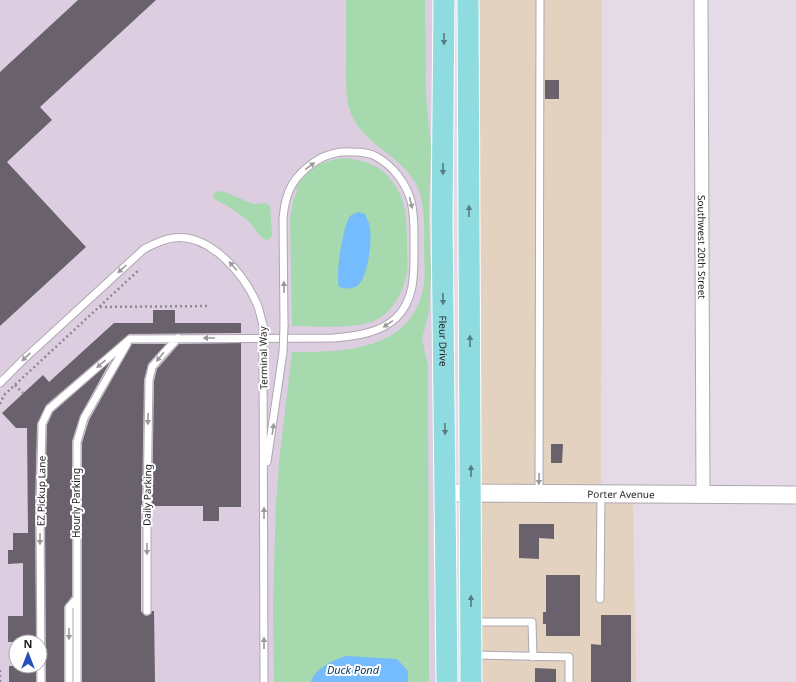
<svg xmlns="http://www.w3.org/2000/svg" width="796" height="682" font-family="'Noto Sans',sans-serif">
	<rect width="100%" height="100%" fill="#e4dbe7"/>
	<path fill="#e3d2c0" d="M468,0h134l-1,494h32l3,188h-165z"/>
	<path fill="#dccee0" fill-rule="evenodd" d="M0,0h444l3,682h-447zM16,642h24v24h-24z"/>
	<path fill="#a6d9ae" d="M346,0h79l1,94 5,53 -2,68 2,57 -2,40 -7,27 6,26 1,317h-155l-1,-76 3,-107 1,-4 2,-33 13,-110c51,0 118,-1 131,-63 3,-14 1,-29 1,-42 0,-23 2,-48 -11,-68 -18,-27 -51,-35 -63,-68 -5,-14 -4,-35 -4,-51 0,-20 0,-40 0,-60z
		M345,158c18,2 36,7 47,23 14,18 15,39 15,61 0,10 1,21 0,30 -3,18 -14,40 -31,48 -21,10 -60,6 -84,6l-2,-108 3,-18 4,-9 -1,-3c11,-20 27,-28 49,-30z
		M219,191l6,1 28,12 13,-1 4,3 2,28 -2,5 -4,1c-7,-3 -12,-13 -17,-18 -11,-10 -22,-17 -35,-23l-1,-3 1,-3z"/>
	<path fill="#74bcfd" d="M358,212l7,2c2,5 5,10 5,15 2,13 -2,49 -13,57 -5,3 -12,3 -18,1 -4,-12 4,-61 11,-71 2,-2 6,-3 8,-4z
		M346,656l51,3 11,12v11h-97c4,-14 23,-22 35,-26z"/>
	<path fill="#69616b" d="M78,0h78l-116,107 12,13 -45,42 79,85 -86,79v-254z
		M545,80h14v19h-14z
		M153,310h22v13h66v10l-112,1 -83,71 -9,19 -2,83 1,135h-28v-26h15v-53l-15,1v-14h5v-17h15l-1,-105h-11l-14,-15 41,-38 6,7 65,-59h39z
		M241,343v164h-22v14h-16v-15h-51l2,-125 3,-12 22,-25z
		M132,344h34l-18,20 -4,16 -2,125h-1v106l3,4 3,1 4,-2 1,-3h2l1,71h-73v-239l7,-23z
		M110,362l-30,54 -8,25v155l-8,11v75h-18l-1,-175 2,-82 6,-13z
		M551,444h12l-1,19h-11z
		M519,524h35v15l-15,-1v21l-20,-1z
		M546,575h34v61h-34v-12h-3v-12h3z
		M601,615h30v67h-40v-38l10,1z
		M9,666h27v16h-27z
		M535,668l21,1v13h-21z"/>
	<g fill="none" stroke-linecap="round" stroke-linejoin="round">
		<defs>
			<path id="service" d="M130,339l204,-1c22,-2 46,-5 62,-20 19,-18 18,-45 18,-68 0,-16 1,-33 -3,-49 -5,-18 -18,-35 -34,-44 -7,-4 -16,-5 -24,-5 -13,-1 -26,2 -37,9 -23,15 -31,31 -33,58l1,107
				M263,352l1,330
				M0,383l23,-23 121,-111c10,-5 19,-10 29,-11 37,-5 71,36 84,66 3,7 4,15 6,21
				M267,462l16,-110
				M539,493l1,-493
				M600,599l1,-105
				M147,611v-106l2,-125 3,-13 11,-13 15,-16
				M473,622h59l1,35
				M473,655l96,2v25
				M41,682l-1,-175 2,-83 7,-15 81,-70
				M69,682v-75l8,-9
				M77,682v-240l7,-24 43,-74"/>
			<g id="minor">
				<path id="s1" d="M701,0l2,495"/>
			</g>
			<g id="tertiary">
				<path id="s2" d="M446,493l350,2"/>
			</g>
			<g id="primary">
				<path id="s3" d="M444,0l-2,220 5,462"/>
				<path d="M468,0l3,682"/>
			</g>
		</defs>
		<use href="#service" stroke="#afa7b2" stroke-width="9"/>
		<use href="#minor" stroke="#afa7b2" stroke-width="15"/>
		<use href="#tertiary" stroke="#afa7b2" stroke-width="19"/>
		<use href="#primary" stroke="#fff" stroke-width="23"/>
		<path stroke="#8f8891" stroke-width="2.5" stroke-dasharray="2 3" stroke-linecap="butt" d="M100,307l109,-1
			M15,385l8,8
			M0,404l4,-9 136,-126
			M0,670v12"/>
		<use href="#service" stroke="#fff" stroke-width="7"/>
		<use href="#minor" stroke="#fff" stroke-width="13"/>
		<use href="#tertiary" stroke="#fff" stroke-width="17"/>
		<use href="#primary" stroke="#8edce0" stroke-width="21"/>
		<defs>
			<path id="service-bridge" d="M263,325v27
				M283,352l1,-26"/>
		</defs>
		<use href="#service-bridge" stroke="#afa7b2" stroke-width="9" stroke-linecap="butt"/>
		<use href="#service-bridge" stroke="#fff" stroke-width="7"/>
	</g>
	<defs><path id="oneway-solid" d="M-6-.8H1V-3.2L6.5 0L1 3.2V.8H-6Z"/></defs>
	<g fill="#577c80">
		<use href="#oneway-solid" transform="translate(444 39) rotate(90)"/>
		<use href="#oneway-solid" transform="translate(443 169) rotate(90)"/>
		<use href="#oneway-solid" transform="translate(469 211) rotate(-90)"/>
		<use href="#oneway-solid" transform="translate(443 299) rotate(89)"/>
		<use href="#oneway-solid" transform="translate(470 341) rotate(-90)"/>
		<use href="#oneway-solid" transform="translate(445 429) rotate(89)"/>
		<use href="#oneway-solid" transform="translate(471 471) rotate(-90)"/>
		<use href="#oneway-solid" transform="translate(471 601) rotate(-90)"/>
	</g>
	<g fill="#9b999b">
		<use href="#oneway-solid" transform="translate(310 166) rotate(-36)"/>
		<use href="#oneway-solid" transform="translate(411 203) rotate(76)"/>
		<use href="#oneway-solid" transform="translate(233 266) rotate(-132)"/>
		<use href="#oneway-solid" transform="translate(122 269) rotate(138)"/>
		<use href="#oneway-solid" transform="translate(284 287) rotate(-91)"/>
		<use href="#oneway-solid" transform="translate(388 324) rotate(145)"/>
		<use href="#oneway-solid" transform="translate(209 338) rotate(180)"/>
		<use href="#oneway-solid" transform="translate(26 357) rotate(137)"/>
		<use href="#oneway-solid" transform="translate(160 357) rotate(129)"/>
		<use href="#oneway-solid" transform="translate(101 364) rotate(139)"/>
		<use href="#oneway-solid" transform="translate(148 419) rotate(91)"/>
		<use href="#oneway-solid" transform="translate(273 429) rotate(-81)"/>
		<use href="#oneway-solid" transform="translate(539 479) rotate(92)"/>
		<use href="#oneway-solid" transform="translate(264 513) rotate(-90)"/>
		<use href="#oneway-solid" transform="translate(40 539) rotate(90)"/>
		<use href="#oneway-solid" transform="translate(147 549) rotate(90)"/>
		<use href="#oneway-solid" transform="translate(69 634) rotate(90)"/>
		<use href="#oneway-solid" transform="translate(264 643) rotate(-90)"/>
	</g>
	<g text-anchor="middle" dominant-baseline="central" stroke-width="4" stroke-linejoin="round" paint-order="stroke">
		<g font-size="10" fill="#201d21" stroke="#fff">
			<text stroke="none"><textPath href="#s1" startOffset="247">Southwest 20th Street</textPath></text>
			<text stroke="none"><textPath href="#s3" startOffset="341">Fleur Drive</textPath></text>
			<text transform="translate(263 358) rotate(-91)">Terminal Way</text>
			<text transform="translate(41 491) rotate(-89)">EZ Pickup Lane</text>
			<text stroke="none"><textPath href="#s2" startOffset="175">Porter Avenue</textPath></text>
			<text transform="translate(147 495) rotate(-89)">Daily Parking</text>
			<text transform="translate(76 503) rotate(-90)">Hourly Parking</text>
		</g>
		<g font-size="11" font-style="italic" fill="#063d66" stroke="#fff">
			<text x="353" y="669">Duck Pond</text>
		</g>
	</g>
	<g transform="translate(28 654)"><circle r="19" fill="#ffffff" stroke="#a6a5a6"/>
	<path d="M0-3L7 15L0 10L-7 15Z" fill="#2450bf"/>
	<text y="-6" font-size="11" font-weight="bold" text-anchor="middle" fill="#201d21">N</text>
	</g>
</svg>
